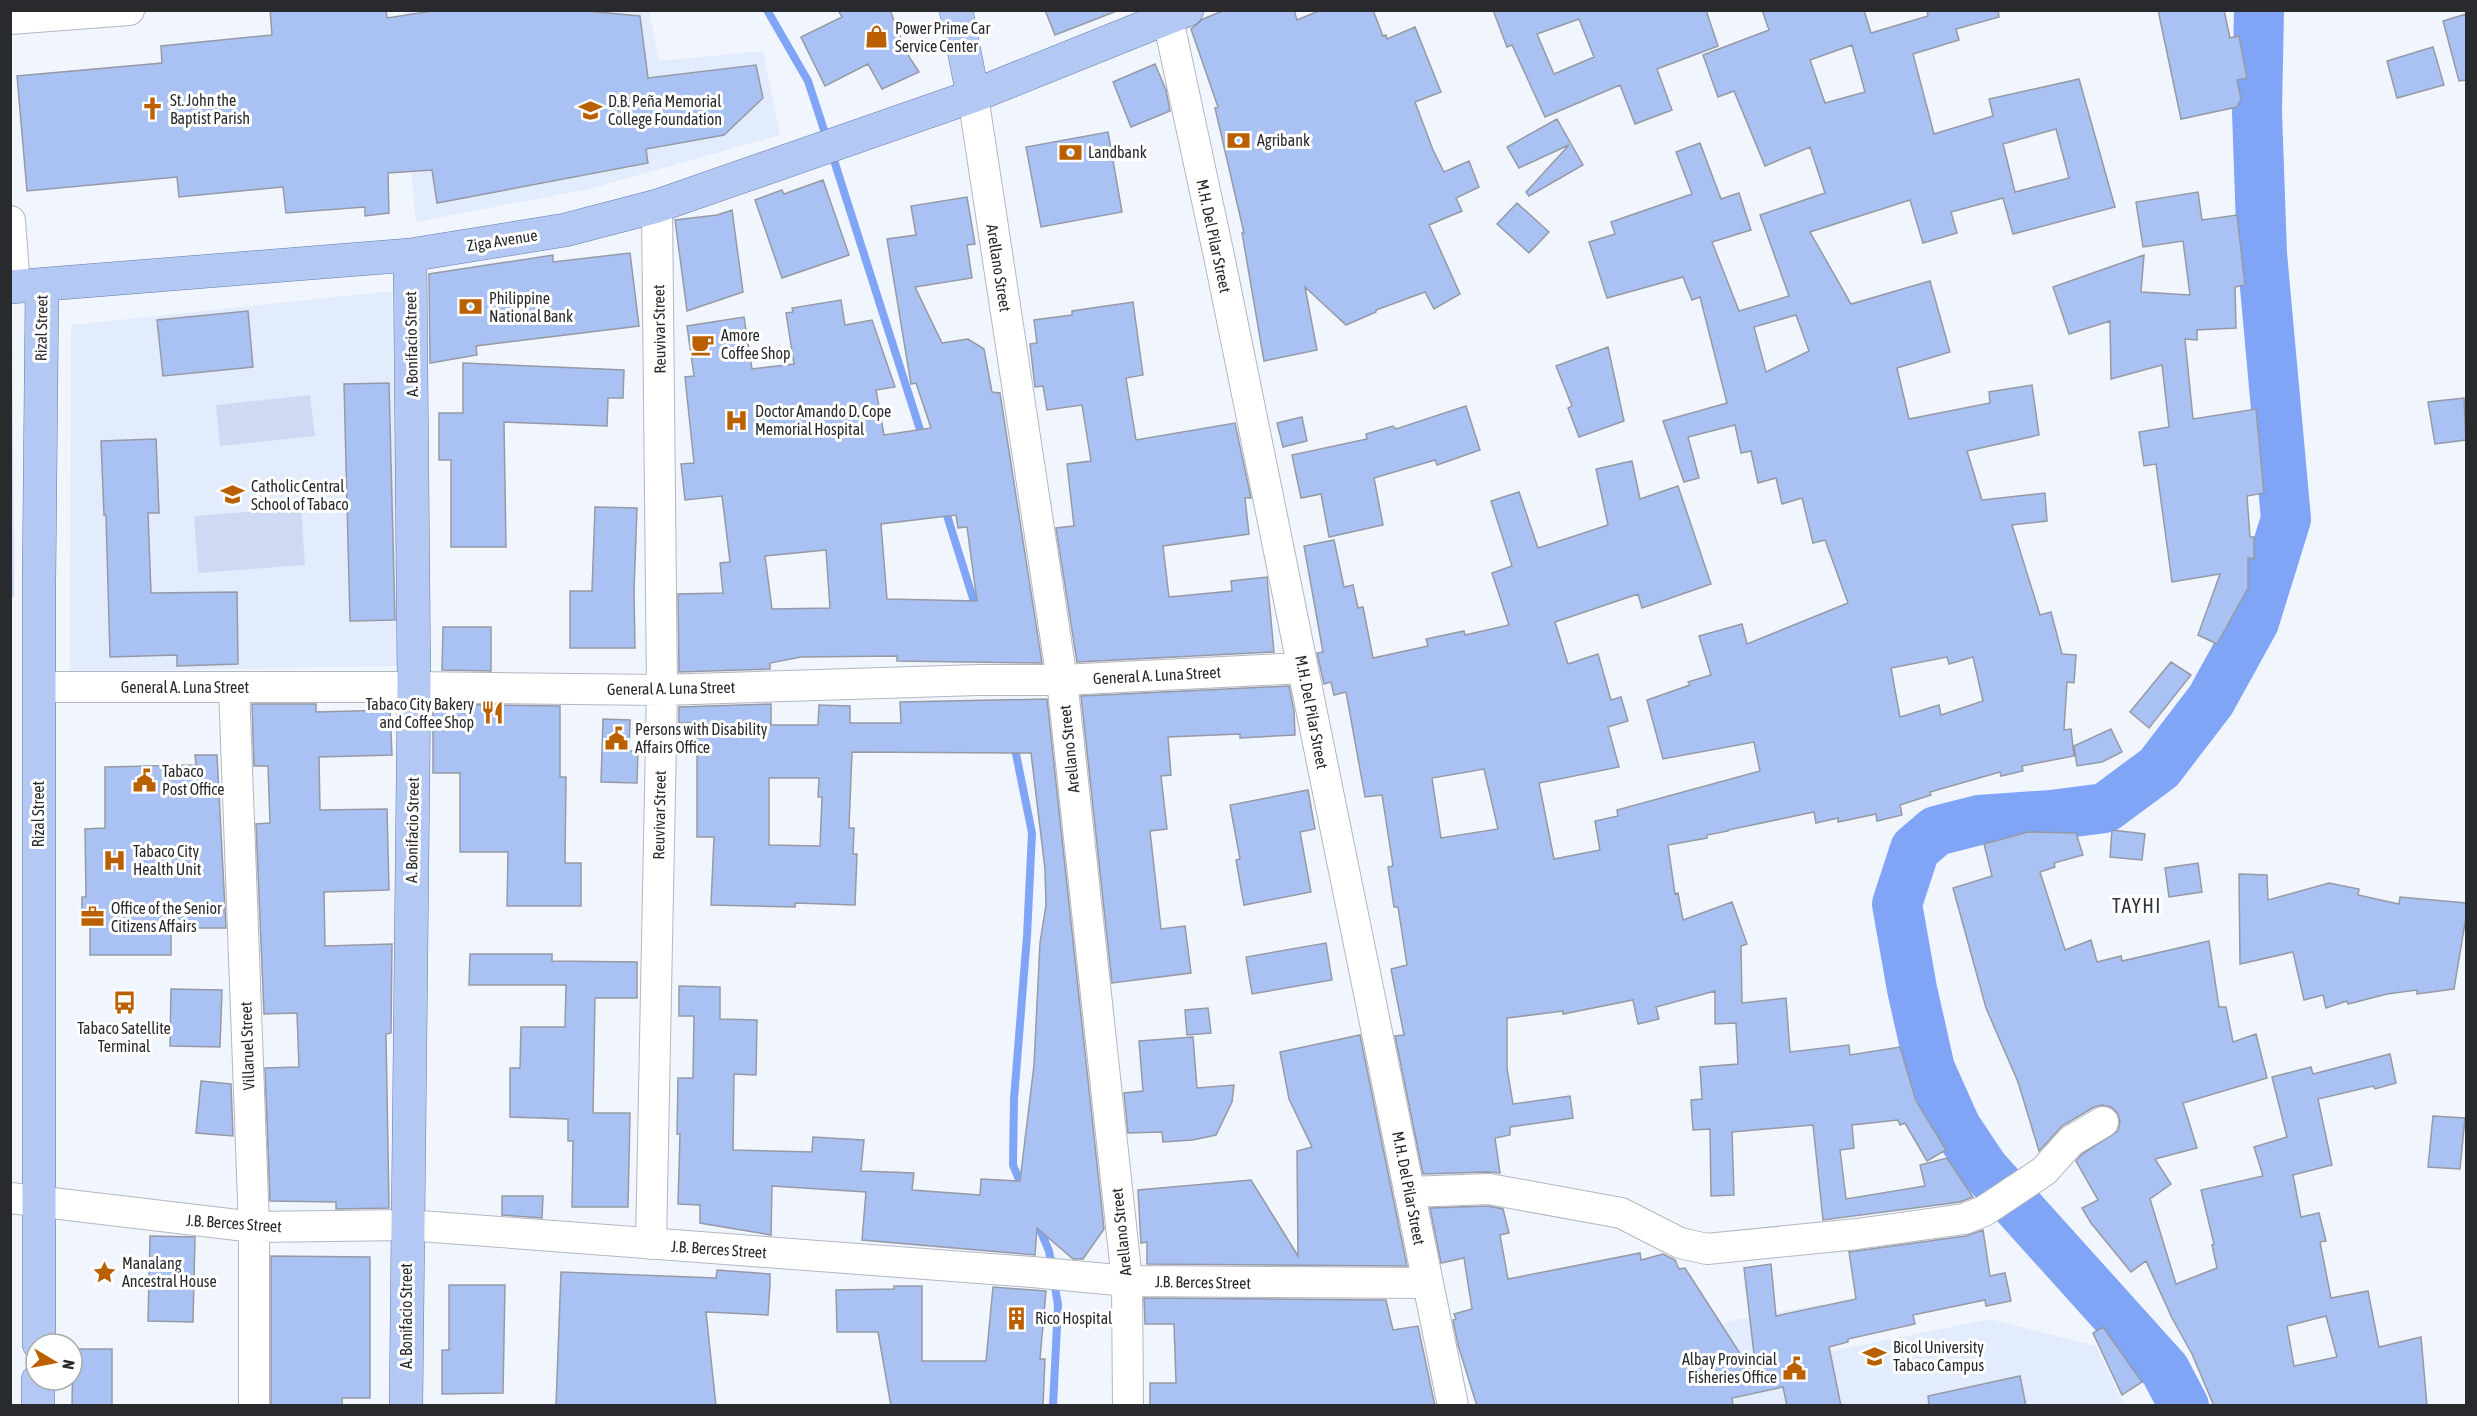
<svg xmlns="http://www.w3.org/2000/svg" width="2477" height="1416" font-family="'Asap Condensed',sans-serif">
	<rect width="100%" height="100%" fill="#f1f5fe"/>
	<path fill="#e3ecfd" d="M405,11h244l10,50 104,-10 17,84 -191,54 -173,33 -14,-137 8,-20z
		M392,291l6,375 -328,6 1,-347z
		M1822,1304l10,47 158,-32 106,27 27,56 5,3 -558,1 160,-85z"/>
	<path fill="#cedaf3" d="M11,321h1l2,276h-4z
		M310,395l5,41 -95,10 -4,-41z
		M301,508l4,57 -107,8 -4,-57z"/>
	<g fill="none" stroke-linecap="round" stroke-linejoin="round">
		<path stroke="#80a5f7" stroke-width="8" d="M767,10l41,71 19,58
			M831,151l92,288
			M944,506l33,105
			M1014,744l18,89 -5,103 -13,163 -1,66 10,24
			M1036,1220l13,31 3,17
			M1053,1406l5,-101 -4,-24"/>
		<path stroke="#80a5f7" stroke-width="50" d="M2184,1406l-19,-36 -181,-201 -28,-42 -26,-58 -18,-80 -15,-85 18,-55 21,-18 43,-11 72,-5 54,-7 54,-40 52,-68 43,-78 32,-103 -24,-265 -5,-142 2,-102"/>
	</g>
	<path fill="#aac1f4" stroke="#959aa4" stroke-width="1.5" fill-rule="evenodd" d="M270,10h116l1,8 52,-8h137l64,6 8,62 108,-13 7,33 -39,37 -78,14 2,14 -211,40 -5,-33 -44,3 1,40 -24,3v-9l-79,6 -3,-26 -104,10 -2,-20 -150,14 -10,-115 145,-13 -1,-17 111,-11z
		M838,10h52l16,42 13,20 -37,17 -14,-25 -43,22 -24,-49 41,-20z
		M1045,10h68l1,2 -59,23z
		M1225,10h69l3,10 24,-10h52l10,26 3,-1 1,4 28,-12 26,65 -26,10 18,48 11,22 25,-11 10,26 -23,11 6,13 -33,14 31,69 -26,15 -9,-17 -49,18v2l-30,13 -41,-38 12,63 -53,11 -22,-128h2l-29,-125 3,-1 -27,-78 12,-10z
		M1493,10h213l12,36 -61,23 15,41 -37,14 -15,-39 -75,32 -33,-72 -5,2zM1579,19l15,38 -40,17 -17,-40z
		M1762,10h102l7,23 57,-17 -1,-6h71l1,7 -43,12 3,11 -46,14 21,80 59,-18 -4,-17 90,-20 36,128 -102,27 -10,-36 -52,14 6,21 -34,10 -13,-43 -100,32 41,72 79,-23 20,71 -53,16 12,51 81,-16 -1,-11 43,-7 7,50 -72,16 15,49 63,-7 2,28 -35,4 28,90 11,-3 11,42 14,1 -2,28 -7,-1 -3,48 7,-1 3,27 -52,10 1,5 -22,5 -1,-4 -70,20 1,3 -31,10 2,10 -25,6 -1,-7 -38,8v-4l-22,5 -2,-11 -86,18v1l-21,4v3l-39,7 7,49 3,-1 5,27 49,-18 15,42 -6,2 1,57 44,-5 4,54 59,-7 1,10 50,-8 16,54 30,49 -19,11 -22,-38 -5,2 -2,-5 -46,5 2,23 -14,2 6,49 79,-13 -5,-21 27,-7 26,39 -13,5 -137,18 -10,-95 -81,7 2,63 -23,1 -1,-67 -17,1 -2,-30 11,-1 -2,-32 38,-3 -2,-41 -21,1v-33l-59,16 3,12 -21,5 -5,-24 -70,14v-3l-56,7v50l6,36 57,-8 3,22 -63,9v8l-15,3 5,35 -12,-1 -65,2 -28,-138 9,-1 -13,-66 16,-4 -9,-58h-4l-6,-40 5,-1 -11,-71 -17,2 -19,-105 -12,3 -3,-13 -7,2 -7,-31 6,-1 -19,-106 30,-6 10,47 9,-2 5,23 5,-1 10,51 55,-12 -2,-7 38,-8 1,4 44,-10 -17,-52 20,-7 -21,-65 28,-9 19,56 70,-23 -12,-56 36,-8 8,38 38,-13 33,98 -69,24 -4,-14 -83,28 13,42 30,-10 13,46 10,-3 7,24 -20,6 11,40 -80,16 15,76 46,-9 -5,-29 23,-5 -1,-6 143,-39 -6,-29 -91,17 -16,-59 43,-15 -2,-3 23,-7 -12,-39 43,-12 5,20 101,-41 -23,-63 -12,3 -11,-45 -20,6 -6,-26 -18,5 -7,-32 -10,2 -6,-28 -47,12 11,41 -15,4 -21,-61 64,-18 -27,-106 -8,3 -9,-23 -76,21 -18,-56 26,-8 -4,-12 81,-28 -16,-42 24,-9 21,56 18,-6 12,37 -39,12 27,69 50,-15 -29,-81 65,-22 -15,-46 -45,19 -31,-75 -16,6 -15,-42 66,-25zM1852,45l13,47 -40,11 -15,-43zM2056,129l13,49 -54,14 -12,-48zM1796,315l13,36 -43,21 -12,-45zM1947,657l2,7 24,-7 10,44 -42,14 -2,-10 -39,12 -9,-49zM1484,769l14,60 -57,9 -9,-60z
		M2158,10h66l6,28 9,-2 8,42 -10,2 4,19 -4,8 -56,12z
		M2466,14v66l-7,1 -16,-60z
		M2433,47l11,38 -47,13 -10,-37z
		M1155,64l11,26 4,21 -39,16 -18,-45z
		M1557,119l26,46 -54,31 -3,-4 43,-47 -50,23 -12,-21z
		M1108,132l14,80 -81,15 -15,-80z
		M823,180l26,75 -67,23 -27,-78 27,-10 2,4z
		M2198,192l4,28 35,-5 8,70 -10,2 1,41 -39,2v10l-12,-1 8,80 63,-10 8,84 -17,3 3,41h4v22l-6,-1v30l-31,56 -19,-9 22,-61 -48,8 -16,-118 -12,2 -5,-34 30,-5 -7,-62 -51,14 -1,-58 -41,13 -16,-47 91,-32 -3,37 49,3 -7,-54 -40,6 -7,-45z
		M967,197l8,47 -8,1 5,33 -57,9 27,56 26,-4 16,10 8,43 8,1 42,270 -145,-2v-5l-96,1 -31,6v6l-91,3 -1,-78 45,-1 -3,-30 10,-1 -8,-66 -37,4 -4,-36 13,-1 -9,-86 9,-1 -7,-50 57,-9 8,52 42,-5 -8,-51 7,-1 -1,-4 49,-8 4,25 27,-5 23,67 -19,3 8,45 47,-7 -15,-45 -5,1 -24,-145 29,-4 -5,-29zM956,515l2,13 9,-1 10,74 -90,-2 -6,-75zM826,550l4,58 -58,1 -7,-53z
		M1517,203l32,29 -20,21 -32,-29z
		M732,210l11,82 -56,19 -12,-91 42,-5z
		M630,253l9,73 -163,20 1,9 -47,8 -1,-89 124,-19v7z
		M1133,302l10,73 -17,3 10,62 99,-17 16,75h-6l4,36 -86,12 6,51 63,-6 -1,-10 36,-4 7,75 -197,10 -21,-134 18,-2 -7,-62 24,-3 -9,-56 -35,5 -4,-24 -8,1 -5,-43 7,-1 -3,-23 38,-5v-4z
		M248,311l5,56 -90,9 -6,-56z
		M1608,347l16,74 -45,16 -11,-29 4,-2 -16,-40z
		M463,363l161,7 -1,28h-15l-1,28 -103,-4 2,125h-55v-87h-12v-47h24z
		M389,383l6,237 -45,1 -6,-237z
		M2464,398l2,42 -31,4 -7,-42z
		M1466,406l14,44 -43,15 -2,-5 -61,18 9,47 -54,12 -8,-43 -20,4 -9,-43 75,-16 -1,-5 27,-8 3,3z
		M1302,417l5,24 -24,6 -6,-24z
		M156,439l3,74h-11l3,80 86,-1 1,72 -61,2v-11l-67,2 -4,-142h-2l-3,-74z
		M595,507l42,1 -3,83 1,57h-65v-57h22z
		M443,627h48v44l-49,-1z
		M2171,662l20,13 -42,53 -19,-16z
		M1289,686l5,25 1,24 -55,3v-4l-72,3 3,38 -10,1 6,53 -17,2 11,98 24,-3 6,47 -79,10 -31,-287z
		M1047,699l57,530 -21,30h-10l-36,-31 -2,27 -173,-15 4,-48 -94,-6 -1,49 -71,-12v-18l-22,-1 2,-70h-3l1,-56h15l1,-62h-15v-30l41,1v32l37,1 -1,55 -22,-1 -1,76 79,2 1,-15 51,3 -3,31 53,2 -2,17 68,5 1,-16 39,2 14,-116 6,-122 6,-38 -1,-36 -14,-116 -179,-1 -3,76h5l-1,26h4l-2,51 -60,-2v4l-84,-2 3,-68h-17v-114h-18v-16l92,-3v21h47l1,-20 31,1v17h51l-1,-21zM769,778h50l-1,19h4l-2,49 -51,-1z
		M252,704h64v8l74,-2 2,45 -73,2 1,53 67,-1 2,81 -65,2 1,54 67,-2 -1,89 -5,1 3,174 -53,1v-7l-66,-1 -5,-133 34,-1 -2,-54 -33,1 -8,-190 14,-1 -2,-57h-14z
		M433,704l127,2v71h6l-1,86h16v43h-74l1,-54h-48v-79h-27z
		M603,719l27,1 -1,31h9l-1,32 -36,-1z
		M2111,729l11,23 -20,10 -25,4 -3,-20z
		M195,755h22l9,173h-55v27h-81v-28h-8v-30h4l-1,-68 20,-1v-61l91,-2z
		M1308,790l7,39 -15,3 11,60 -67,13 -8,-45 4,-1 -10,-54z
		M2112,830l33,4 -3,26 -32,-3z
		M2028,832l48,1 7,22 -29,8 1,4 -15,5 25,78 26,-10 6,22 24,-6 1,5 87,-20 10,66h7l7,35 23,-8 11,44 -84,25 14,45 -42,11 16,25 -21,15 26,85 41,-16 -5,-23 2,-1 -13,-54 62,-14 -9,-29 33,-10 -15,-60 39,-10 2,7 77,-20 6,29 -21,6 -2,-3 -55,13 14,66 -39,10 8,42 18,-4 7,28 -6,1 11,56 37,-7 11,56 42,-10 6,69h-213l-22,-52 -20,-36 -26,-57 -15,11 -40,-49 -9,-15 16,-8 -22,-39 6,-7 36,-23 2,-9 -2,-8 -7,-7 -9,-2 -8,2 -32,19 -23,25 -21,-69 -32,-74 -33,-120 39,-12 -8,-32zM2326,1316l11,41 -43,9 -7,-40z
		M2198,863l4,29 -33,5 -4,-29z
		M2239,874l28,1 1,25 61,-17 30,6 -1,6 41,9 1,-7 66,6v14l-12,72 -37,5v-4l-30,4 -39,10 -1,-3 -21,7 -3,-13 -19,5 -11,-48 -53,12z
		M1326,943l6,37 -80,14 -6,-37z
		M470,954h82v7l85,1v36h-42l-2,115h37l-2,94h-56l1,-66h-5v-22l-58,-2v-49h10l1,-41h44l1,-42h-97z
		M171,989l51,1 -2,57 -50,-1z
		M1208,1008l3,25 -24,2 -2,-25z
		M1360,1035l47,231 -260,-2v-22l-6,1 -3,-53 113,-10 47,76 -1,-105 15,-4 -23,-48 -9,-47z
		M1193,1037l4,51 37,-3 -2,17 -16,33 -23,5 -30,2 -1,-10 -34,1 -4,-40 19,-2 -4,-50z
		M201,1081l30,3 2,52 -37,-3z
		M2433,1116l32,2 -5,51 -32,-2z
		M502,1196h41l-1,22 -40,-3z
		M1488,1206l15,3 6,24 -9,2 8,44 132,-26 1,7 22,-6 12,6 4,9 6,-1 72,112 -13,-112 27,-4 5,52 80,-17 -7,-47 117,-16 17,-6 7,46 15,-3 6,28 -25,5 -1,-6 -72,15 2,9 -67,15v3l-19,5 12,59h-54l-4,-19 -51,11 1,8h-256l-19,-61 -5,-25 3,-1 -2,-5 18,-5 -8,-51 -23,5 -11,-55z
		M150,1236l45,1 -2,85 -45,-1z
		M271,1256l99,1v141h-28v8h-71z
		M717,1270l53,4v10l-2,31 -62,-3 10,94h-160l5,-134 155,6z
		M449,1285h56l-2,108 -61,1v-44h7z
		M894,1286h28v75h64l7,-74 53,4 -6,68h5l-2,47h-152l-13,-74h-41l-1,-42 58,-1z
		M1144,1298l242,2 7,30 25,-4 17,80h-285v-23h26l-2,-59h-29z
		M2103,1327l39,55 -20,13 -29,-62z
		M73,1349h39v57h-40z
		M2020,1376l6,30h-97l-1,-10z"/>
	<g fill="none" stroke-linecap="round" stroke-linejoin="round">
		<defs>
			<path id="minor" d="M10,19l119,-9
				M1168,19l51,237 234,1150
				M973,96l89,584 65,601 1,125
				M10,221l5,66
				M38,687h376l248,3 316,-10h84l241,-12
				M234,687l20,540v179
				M1409,1192l80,-3 132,24 59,30 27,6 150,-15 107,-15 20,-8 60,-40 27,-30 32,-19
				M10,1198l244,29 153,-2 625,47 95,9 301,2
				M651,1244l11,-554 -5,-484"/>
			<path id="major" d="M956,10l17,86
				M10,287l400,-32 155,-25 92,-24 316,-110 214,-86
				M39,1344v-761l3,-298
				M38,1406v-26
				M406,1406l8,-719 -4,-432"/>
		</defs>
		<use href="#minor" stroke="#b2b7c1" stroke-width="32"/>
		<use href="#major" stroke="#6279aa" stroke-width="34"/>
		<use href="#minor" stroke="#fff" stroke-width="30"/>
		<use href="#major" stroke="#b4c8f4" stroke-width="33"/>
	</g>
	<defs>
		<symbol id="shop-bare" viewBox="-9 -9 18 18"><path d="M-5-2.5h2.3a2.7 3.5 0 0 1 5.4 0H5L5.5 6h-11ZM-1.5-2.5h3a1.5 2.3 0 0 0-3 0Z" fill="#ba6001" stroke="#fff" stroke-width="2.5" paint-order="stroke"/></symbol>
		<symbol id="church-bare" viewBox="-9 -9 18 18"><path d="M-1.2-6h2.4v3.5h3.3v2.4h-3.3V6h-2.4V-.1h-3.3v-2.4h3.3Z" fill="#ba6001" stroke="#fff" stroke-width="2.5" paint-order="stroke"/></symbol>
		<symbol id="university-bare" viewBox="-9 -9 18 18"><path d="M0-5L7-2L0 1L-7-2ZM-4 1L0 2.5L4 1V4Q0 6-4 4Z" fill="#ba6001" stroke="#fff" stroke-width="2.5" paint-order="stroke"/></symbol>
		<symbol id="bank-bare" viewBox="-9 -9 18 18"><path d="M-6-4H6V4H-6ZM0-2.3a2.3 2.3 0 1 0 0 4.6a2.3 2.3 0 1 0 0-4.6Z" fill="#ba6001" stroke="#fff" stroke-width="2.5" paint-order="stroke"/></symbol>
		<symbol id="cafe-bare" viewBox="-9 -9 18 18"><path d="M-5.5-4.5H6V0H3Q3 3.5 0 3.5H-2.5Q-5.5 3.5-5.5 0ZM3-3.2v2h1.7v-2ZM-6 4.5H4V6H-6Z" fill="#ba6001" stroke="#fff" stroke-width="2.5" paint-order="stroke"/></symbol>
		<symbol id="hospital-bare" viewBox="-9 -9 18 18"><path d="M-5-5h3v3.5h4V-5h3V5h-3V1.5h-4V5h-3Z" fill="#ba6001" stroke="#fff" stroke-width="2.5" paint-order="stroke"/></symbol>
		<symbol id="school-bare" viewBox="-9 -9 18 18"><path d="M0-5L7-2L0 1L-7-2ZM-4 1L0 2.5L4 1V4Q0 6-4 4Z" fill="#ba6001" stroke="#fff" stroke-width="2.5" paint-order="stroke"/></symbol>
		<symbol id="restaurant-bare" viewBox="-9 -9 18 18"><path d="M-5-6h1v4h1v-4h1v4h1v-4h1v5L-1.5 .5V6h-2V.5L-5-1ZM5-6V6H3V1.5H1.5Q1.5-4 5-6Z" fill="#ba6001" stroke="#fff" stroke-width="2.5" paint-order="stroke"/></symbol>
		<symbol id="civic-bare" viewBox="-9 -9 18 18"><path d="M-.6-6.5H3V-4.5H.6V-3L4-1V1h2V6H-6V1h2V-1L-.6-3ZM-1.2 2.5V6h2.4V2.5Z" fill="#ba6001" stroke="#fff" stroke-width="2.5" paint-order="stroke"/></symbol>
		<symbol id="office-bare" viewBox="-9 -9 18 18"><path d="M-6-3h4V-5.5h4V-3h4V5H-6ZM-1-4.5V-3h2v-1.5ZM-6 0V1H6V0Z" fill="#ba6001" stroke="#fff" stroke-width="2.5" paint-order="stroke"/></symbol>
		<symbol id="bus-bare" viewBox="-9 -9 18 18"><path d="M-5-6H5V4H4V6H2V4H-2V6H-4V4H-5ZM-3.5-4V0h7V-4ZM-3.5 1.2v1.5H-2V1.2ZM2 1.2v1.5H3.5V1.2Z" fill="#ba6001" stroke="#fff" stroke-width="2.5" paint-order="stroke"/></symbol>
		<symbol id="sight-bare" viewBox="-9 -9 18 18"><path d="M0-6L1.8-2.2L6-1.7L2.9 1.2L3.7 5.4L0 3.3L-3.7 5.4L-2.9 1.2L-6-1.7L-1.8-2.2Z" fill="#ba6001" stroke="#fff" stroke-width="2.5" paint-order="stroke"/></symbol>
		<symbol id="building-bare" viewBox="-9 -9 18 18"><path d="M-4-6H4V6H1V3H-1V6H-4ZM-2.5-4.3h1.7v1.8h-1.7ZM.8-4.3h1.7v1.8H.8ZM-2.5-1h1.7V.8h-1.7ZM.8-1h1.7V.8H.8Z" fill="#ba6001" stroke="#fff" stroke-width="2.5" paint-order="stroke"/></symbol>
	</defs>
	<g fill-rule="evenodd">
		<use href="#shop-bare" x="860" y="20" width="33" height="33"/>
		<use href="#church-bare" x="136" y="92" width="33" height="33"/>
		<use href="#university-bare" x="574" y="94" width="33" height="33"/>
		<use href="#bank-bare" x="1222" y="124" width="33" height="33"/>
		<use href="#bank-bare" x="1054" y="136" width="33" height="33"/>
		<use href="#bank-bare" x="454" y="290" width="33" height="33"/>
		<use href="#cafe-bare" x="686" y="328" width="33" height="33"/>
		<use href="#hospital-bare" x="720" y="404" width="33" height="33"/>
		<use href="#school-bare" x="216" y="478" width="33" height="33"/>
		<use href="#restaurant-bare" x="476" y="696" width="33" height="33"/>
		<use href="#civic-bare" x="600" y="722" width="33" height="33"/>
		<use href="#civic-bare" x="128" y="764" width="33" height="33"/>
		<use href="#hospital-bare" x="98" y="844" width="33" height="33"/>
		<use href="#office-bare" x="76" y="900" width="33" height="33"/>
		<use href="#bus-bare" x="108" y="986" width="33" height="33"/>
		<use href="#sight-bare" x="88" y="1256" width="33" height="33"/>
		<use href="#building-bare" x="1000" y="1302" width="33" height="33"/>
		<use href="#university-bare" x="1858" y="1340" width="33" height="33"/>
		<use href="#civic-bare" x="1778" y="1352" width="33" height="33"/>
	</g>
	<g text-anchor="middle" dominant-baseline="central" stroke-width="6" stroke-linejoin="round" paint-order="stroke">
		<g font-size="16" fill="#282a2e" stroke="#fff" text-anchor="start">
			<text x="895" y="28">Power Prime Car<tspan x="895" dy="18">Service Center</tspan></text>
			<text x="170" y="100">St. John the<tspan x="170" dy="18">Baptist Parish</tspan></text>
			<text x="608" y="101">D.B. Peña Memorial<tspan x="608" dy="18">College Foundation</tspan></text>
			<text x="1257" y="140">Agribank</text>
			<text x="1088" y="152">Landbank</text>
			<text x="489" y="298">Philippine<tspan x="489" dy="18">National Bank</tspan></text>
			<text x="721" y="335">Amore<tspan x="721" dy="18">Coffee Shop</tspan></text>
			<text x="755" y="411">Doctor Amando D. Cope<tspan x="755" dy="18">Memorial Hospital</tspan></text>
			<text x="251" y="486">Catholic Central<tspan x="251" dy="18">School of Tabaco</tspan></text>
			<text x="474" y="704" text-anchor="end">Tabaco City Bakery<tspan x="474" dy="18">and Coffee Shop</tspan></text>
			<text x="635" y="729">Persons with Disability<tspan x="635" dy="18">Affairs Office</tspan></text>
			<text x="162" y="771">Tabaco<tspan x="162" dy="18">Post Office</tspan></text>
			<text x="133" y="851">Tabaco City<tspan x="133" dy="18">Health Unit</tspan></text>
			<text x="111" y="908">Office of the Senior<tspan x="111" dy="18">Citizens Affairs</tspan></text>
			<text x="124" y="1028" text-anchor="middle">Tabaco Satellite<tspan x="124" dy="18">Terminal</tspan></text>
			<text x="122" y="1263">Manalang<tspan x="122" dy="18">Ancestral House</tspan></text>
			<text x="1035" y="1318">Rico Hospital</text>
			<text x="1893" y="1347">Bicol University<tspan x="1893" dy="18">Tabaco Campus</tspan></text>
			<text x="1777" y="1359" text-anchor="end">Albay Provincial<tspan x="1777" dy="18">Fisheries Office</tspan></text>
		</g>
		<g font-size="16" fill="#282a2e" stroke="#fff">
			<text transform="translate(1214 236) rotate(78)">M.H. Del Pilar Street</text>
			<text transform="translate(502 240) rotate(-9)">Ziga Avenue</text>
			<text transform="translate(999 268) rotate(81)">Arellano Street</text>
			<text transform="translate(41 328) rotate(-89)">Rizal Street</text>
			<text transform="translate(659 329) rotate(-91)">Reuvivar Street</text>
			<text transform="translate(411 344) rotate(-91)">A. Bonifacio Street</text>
			<text transform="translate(1157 675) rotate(-3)">General A. Luna Street</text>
			<text x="185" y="687">General A. Luna Street</text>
			<text transform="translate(671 688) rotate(-1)">General A. Luna Street</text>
			<text transform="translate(1312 712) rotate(79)">M.H. Del Pilar Street</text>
			<text transform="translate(1069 749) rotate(-96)">Arellano Street</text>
			<text transform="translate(38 814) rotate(-90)">Rizal Street</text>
			<text transform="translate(659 815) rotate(-89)">Reuvivar Street</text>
			<text transform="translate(412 830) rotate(-89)">A. Bonifacio Street</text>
			<text transform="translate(247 1046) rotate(-92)">Villaruel Street</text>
			<text transform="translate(1409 1188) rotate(79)">M.H. Del Pilar Street</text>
			<text transform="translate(234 1223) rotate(4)">J.B. Berces Street</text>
			<text transform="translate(1121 1232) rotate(-96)">Arellano Street</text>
			<text transform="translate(719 1249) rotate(4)">J.B. Berces Street</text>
			<text transform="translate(1203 1282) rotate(1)">J.B. Berces Street</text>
			<text transform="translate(406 1316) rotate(-90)">A. Bonifacio Street</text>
		</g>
		<g font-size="20" letter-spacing="1.5" fill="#2e323a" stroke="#fff">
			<text x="2137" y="905">TAYHI</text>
		</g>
	</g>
	<rect width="2477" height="1416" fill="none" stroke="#282a2e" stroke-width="24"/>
	<g transform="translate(54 1362) rotate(100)"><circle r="28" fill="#ffffff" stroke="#a9aaab" stroke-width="1.5"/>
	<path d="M0-4.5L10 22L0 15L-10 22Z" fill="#ba6001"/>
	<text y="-9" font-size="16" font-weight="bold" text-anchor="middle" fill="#282a2e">N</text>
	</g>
</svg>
